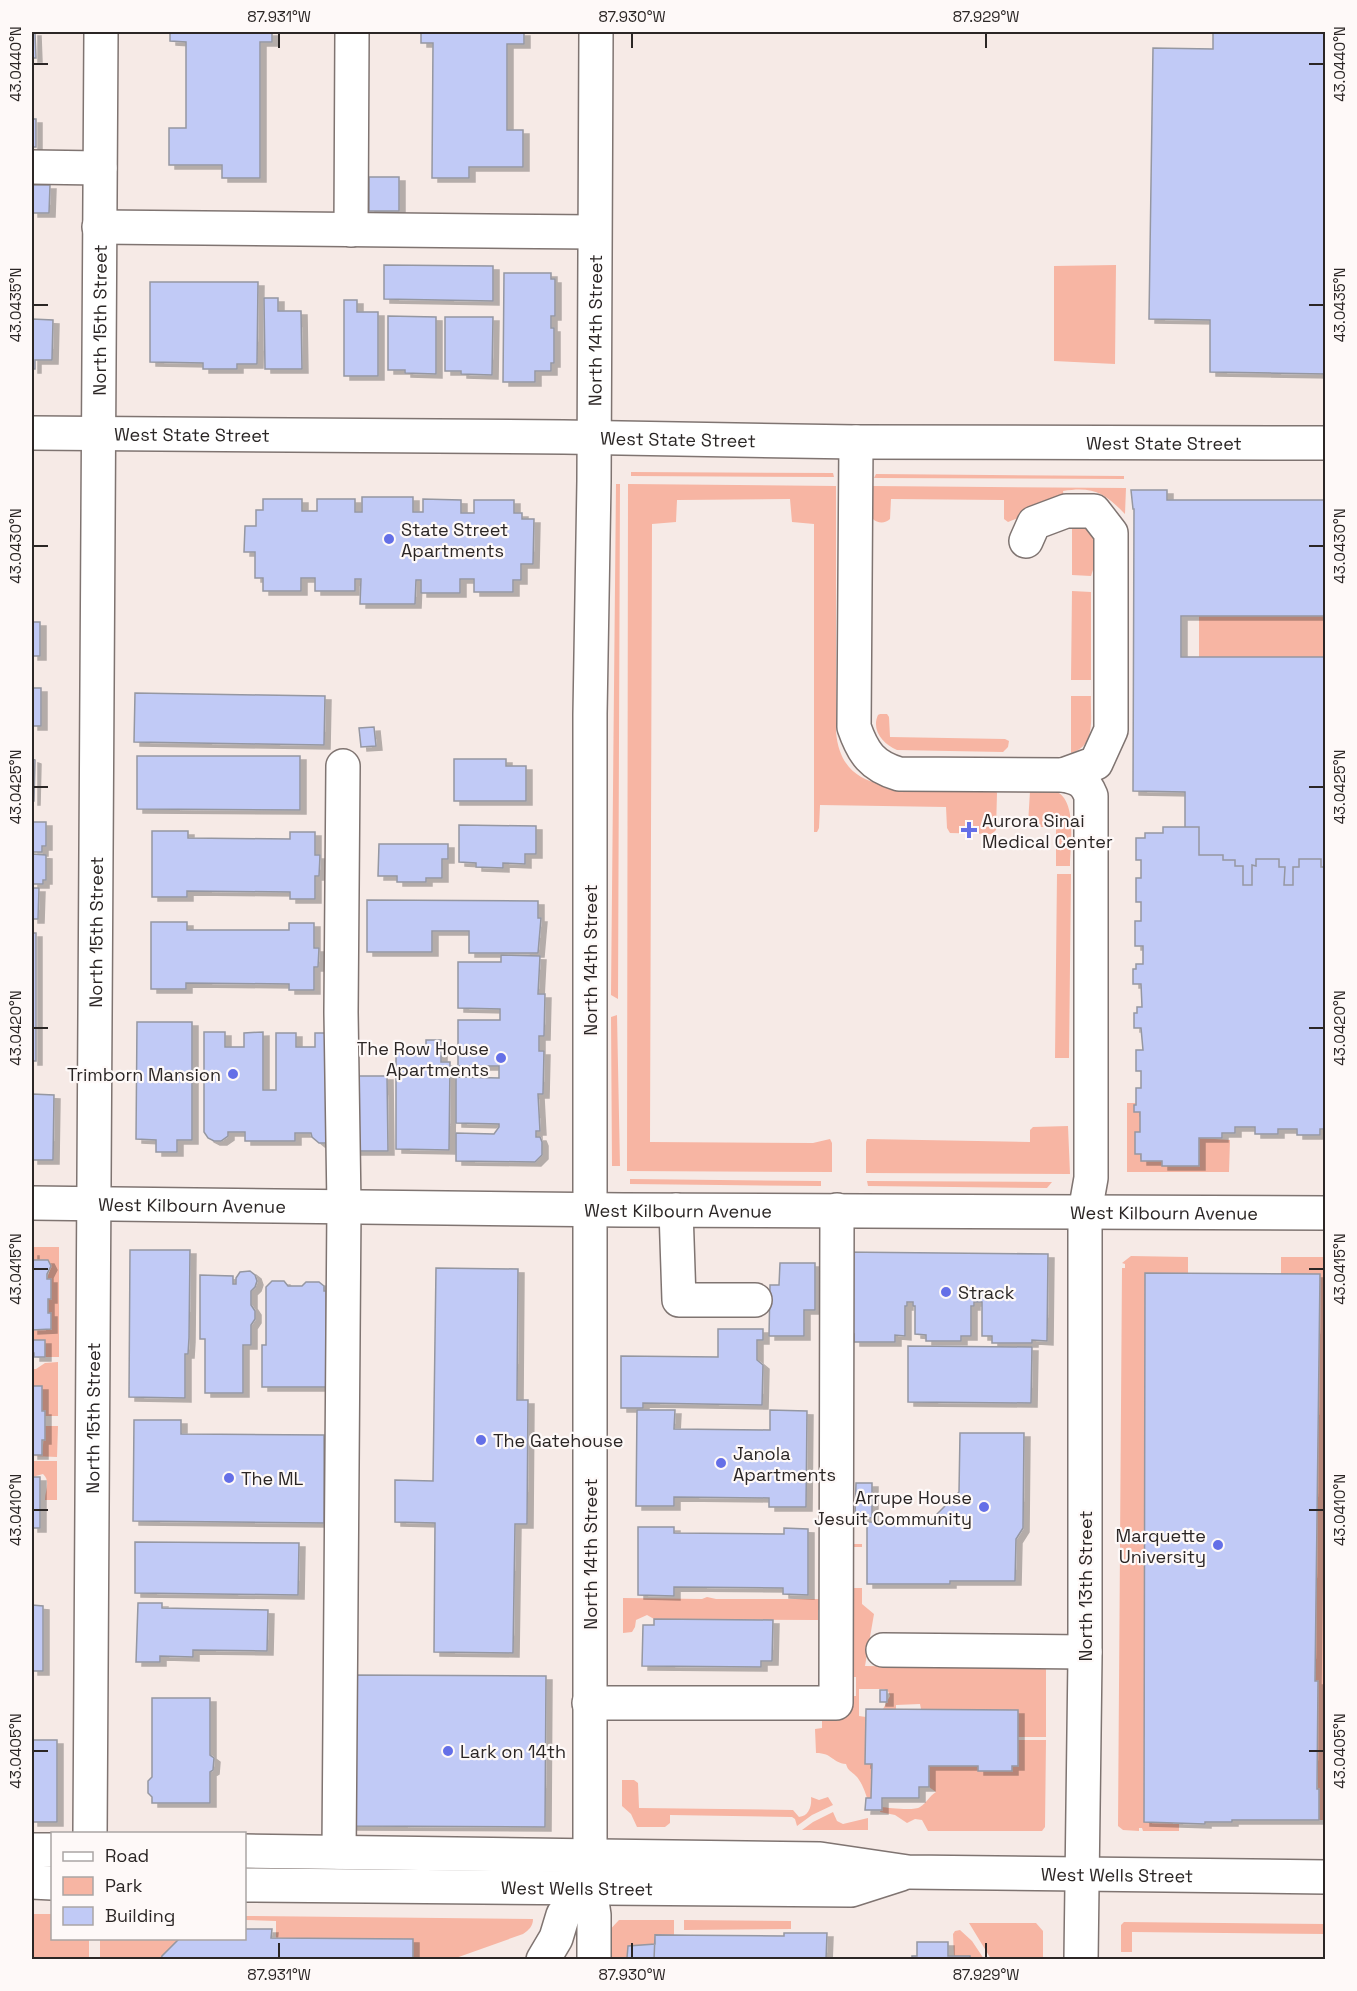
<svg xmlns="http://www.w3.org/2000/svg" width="1357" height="1991" font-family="'Space Grotesk',sans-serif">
	<defs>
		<filter id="shadow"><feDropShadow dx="6" dy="4" stdDeviation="0" flood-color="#0004"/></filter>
	</defs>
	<rect width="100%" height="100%" fill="#f6eae6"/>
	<path fill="#f7b5a3" d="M1116,265l-1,99 -61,-3v-95z
		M631,472l202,1 1,4 -203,-1z
		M876,474l248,2v3l-250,-1z
		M616,484h4l-2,515 -7,-4z
		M628,484l208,2v246c5,56 51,55 95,56 21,1 43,2 65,3l1,2 -1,37 -4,4 -42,-1 -3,-5 -1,-21 -126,-2 -1,23 -2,4h-3v-308l-22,-2 -2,-23 -113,1 -1,22 -24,2 -2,618 163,1 17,-4 2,4v29l-205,-1z
		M872,486l254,2 -1,26c-20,-21 -32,-28 -62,-23l1,8 -56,23 -4,-3v-19l-113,-1 -1,20c-5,5 -13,4 -17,0l-1,-3z
		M1072,522h15l13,26 -9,28 -19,-1z
		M1072,591l19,1v88h-20z
		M1199,616h126v41h-126z
		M1071,696h20c-1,21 6,50 -20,57z
		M880,714h7l2,3 1,20 115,2 4,2 -1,6 -5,5 -106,-2c-14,-6 -26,-20 -19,-35z
		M1030,791c7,0 17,-2 24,0 24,6 16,56 16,75h-14v-39h-23l-5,-3z
		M1057,874h14l-2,184h-14z
		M617,1015l3,151h-8l-1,-149z
		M1127,1103h9l-2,3v6h6v20h-5l6,22 21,7v5h36l1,-28 31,2 -1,32h-102z
		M1068,1126l2,48 -204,-1v-31l1,-3 163,3v-12l3,-3z
		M630,1179l191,2v5l-191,-2z
		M867,1181l185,1 -5,6 -179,-2z
		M32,1247h27v110h-14v-16l-13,-1v-10l19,-1v-16h-3v-14h3v-19l-4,-1 4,-13 -3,-6h-15z
		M1131,1256l57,1v17h-43l-1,547 29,1v2h6v7h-36l-1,-3h-3v3l-16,-1 -5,-4 4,-558h3v-4l-3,-1z
		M1281,1257h44v563h-6l-4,-139 5,-406 -39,-1z
		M58,1362v54h-13v-5h-3v-25h-10v-17h4l9,-6z
		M45,1426h13l-1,31 -25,-1 10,-1z
		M32,1461h25v39h-12c0,-9 6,-19 -2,-26l-11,3z
		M846,1544h16v3h-11v41h11v16l12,10 -9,52 141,2 40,-4v73h-28v-27l-97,-1 -1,-5 -24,1v4h-13l7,-13 -2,-5 -4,-2h-25v27l7,1 -1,47h7l-1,34h-4c-2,-7 -6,-17 -11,-22 -5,-5 -8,-5 -10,-12 -14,-1 -13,-11 -30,-11l-1,-24 7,-1v-12l23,-20h11v-19h-10z
		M707,1597l9,2h110v11h-8v10l-164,-1 -7,-4 -11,5 -1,7 -3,5 -9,1v-35l79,1z
		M1018,1740h28l-1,87 -3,4h-114l-6,-11 -7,-1 -8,4 -12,-8 -15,-3 2,-5c6,1 33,4 38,0 7,-4 9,-11 16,-15l-7,-5v-21h88z
		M622,1780h12l4,3 1,25 154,2 6,7c10,-1 13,-11 12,-20l8,3 9,-3 5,8 -21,10 -15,11 -2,-7 -3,-2 -122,-2v8l-5,4h-28l-6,-13 -9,-8z
		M833,1812l4,9 6,3 25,-6v12h-66l11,-8z
		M32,1914h20v24l37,1v20h-57z
		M246,1916l287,3c0,7 -4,11 -10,15l-70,25 -40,1v-21l-137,-1v-17l-30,-1z
		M619,1920h55v15h-19v9l-27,2 -1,12 -23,2v-24z
		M684,1920l107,1v8l-107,1z
		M1124,1922l201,2v10l-193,-2v20h-11v-27z
		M969,1923h67l7,8v28h-52z
		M960,1930l12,11 12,18h-14v-3h-16l-1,-22 2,-3z
		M100,1939h80l-18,17 -1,3 -61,1z"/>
	<path fill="#c1caf6" stroke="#9597a1" stroke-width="1.5" filter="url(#shadow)" d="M32,32h3l1,26h-4z
		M170,32h102v10h-12v136h-38v-13h-53v-37h17v-86l-16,-1z
		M421,32h103v12h-17v86h16v37h-54v11h-37l1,-135h-12z
		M1213,32h113v342l-116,-2v-52l-61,-1 4,-271 60,1z
		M32,119h4v28h-4z
		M369,177h30v34h-30z
		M32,185h18l-1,28h-17z
		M384,265l109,1v35l-109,-2z
		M504,273h47v6h4v37h-4v12h3v35h-3v8h-16v11h-32z
		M150,282h108l-1,82h-20v5h-34v-6l-53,-1z
		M264,298h14v13h23l1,58h-37z
		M344,300h13v12h21v64h-34z
		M388,316l48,1v57l-31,-1v-3h-17z
		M445,317h48l-1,58 -31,-1v-3h-16z
		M32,319l21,1 -1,40h-17v9h-3z
		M1131,490h36v10h159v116h-145v41h145v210h-5v-8h-22v8h-6v18h-9l1,-18h-6v-8h-23v7l-4,-1v20h-9v-19h-8v-6h-12v-5h-24v-28h-14v-35l-52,-1 1,-282h-1z
		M362,497h51v15h10v-13l38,1v13h13v-13h40v13h8v6h12l-1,45h-12v16h-8v12h-39v-13h-14v14h-39v-13h-5l-1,24h-55l1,-25h-6v12h-40v-13h-14v13h-38v-13h-8v-26h-11l1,-26h11v-16h7v-11h39v12h15v-12h38v13h7z
		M32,622h8v34h-8z
		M32,688h9v38h-9z
		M135,693l190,3 -1,49 -190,-3z
		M374,727l2,19 -15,1 -2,-19z
		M137,756h163v54l-163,-1z
		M32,759l3,1 -1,41h-2z
		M454,759h52v7h20v35h-72z
		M32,822h14v24h-4v6h-10z
		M459,825l77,1v28h-11v10l-22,-1v5l-27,-1v-4l-17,-1z
		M1163,827h36v28h24v5h12v6h8v19h9v-20l4,1v-7h23v8h6l-1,18h9v-18h6v-8h22v8h5v262h-6v6h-23v-6h-19v5h-23v-7h-20v6h-13v5h-23v28h-37v-5h-21v-7h-6v-22h5v-20h-6v-7h2v-17h5v-17h-5v-21h7l-2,-22h-7v-15h3v-6h5l-1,-23h-8v-15h3v-5h7v-18h-8v-25h6v-19h-5v-24h5v-18h-5v-22h9v-5h18z
		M152,831h36v7l102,1v-7h25v23h5l-1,21h-4v23h-25v-7l-103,-1v6h-35z
		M379,844h69v15h-6v19h-16v4h-29v-6h-19z
		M32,854l14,1v25h-3v4h-11z
		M32,888h7l-1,31h-6z
		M367,900l171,1v17h3l-3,35h-69v-22h-37v21h-65z
		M151,922h36v8h102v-7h25v25h5l-1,19h-4v23h-25v-6l-103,-1v6h-35z
		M32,933h4v128h-4z
		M501,955l39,1 -2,38h7l-1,42h-5v15h5l-1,43h-5l2,37h-4v6h4l2,5v13l-7,7 -79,-1v-28l38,1 5,-7v-3l-43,-1v-46l43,1v-12h-41v-46h42v-11l-42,-1v-46h43z
		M137,1022h55v118h-15v12h-21v-12l-20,-1z
		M204,1032h21v15h19v-14l19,-1v58h13v-57h20v14h19v-14h17l-4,107 -3,3h-6l-7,-6 -1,-4h-16v8h-50v-9h-17v4l-7,5h-7l-6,-3 -4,-6z
		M426,1040h15v22h9l-1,88 -53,-1v-100l30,1z
		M354,1076h33l1,75h-33z
		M32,1094l22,1 -1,65h-21z
		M130,1250h60l-1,88 -1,16h-3v44l-56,-1z
		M32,1252h1v8h15l3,6 -4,8v5h4v20h-3v14h3v16l-19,1z
		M840,1252l208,2 -1,87 -15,-1v3h-40v-7h-10v-34h-8v4h-3v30h-10v5h-35v-6l-11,-1v-28h-2v-4h-6v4h-2v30l-10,-1v7h-41v-8h-9z
		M780,1263h35v47h-11v26h-35l1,-51h9z
		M436,1268l82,1 -1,131h11l-1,124h-12l-2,129 -79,-1 1,-129 -40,-1v-42l38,1z
		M250,1271l5,4 2,6 -2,6 -4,4v14l4,6v8l-4,6v20h-8v48h-38v-54h-5v-64l33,1v8h3v-6l4,-6z
		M1145,1273l175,1 -5,407h3l-1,108h2v31h-87v2h-27v2l-61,-2z
		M272,1281h12l4,5h14l4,-4h13l5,4v5h2v96h-64v-42h4v-58z
		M718,1329h45v11h-6v20l6,5 -1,40 -119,-2v5h-22v-52l97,1z
		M32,1340h13v17h-11v-4h-2z
		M908,1346l124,1 -1,56 -123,-1z
		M32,1386h10v25h3v29h-3v15h-10z
		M637,1410h38l-1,19 96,1v-20l37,1 -1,96h-37v-9l-95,-1v9h-38z
		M134,1420h47v14l143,1v88l-191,-2z
		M960,1433h64l-1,95 -7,11 -1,42h-65v3h-83v-62h62l30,-30z
		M32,1477h8v51h-8z
		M856,1483h16v35l-17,-1z
		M638,1527h36v6l110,1v-6l24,1v66l-25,-1v-6l-109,-1v9l-36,-1z
		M135,1542l164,1 -1,52 -163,-2z
		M138,1603h24v5l106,2 -1,41 -74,-1v7l-33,-1v6h-24z
		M32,1605l11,1v65h-11z
		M654,1619l119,1 -1,41h-11v6l-119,-1 1,-41h11z
		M351,1675l195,1 -1,151 -195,-1z
		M880,1690h7v12h-7z
		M152,1698h58v57l4,3 -1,12 -3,2v31h-58v-6l-4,-4v-12l4,-4z
		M866,1709l152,1v56h-6v5h-34v-5h-49v21h-10v11h-37v12h-17l1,-12h5l1,-34h-7z
		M32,1740h25v82h-25z
		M244,1929h28l-1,9 142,1v21h-252l1,-4 18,-18h64z
		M784,1933h43l-1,27h-206v-2h7l1,-12 27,-2v-9l129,1z
		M784,1933h43l-1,27h-172l1,-25 129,1z
		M917,1942h31v14h22v4h-58v-4h5z"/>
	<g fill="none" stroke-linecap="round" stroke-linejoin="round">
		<defs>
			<g id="minor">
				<path d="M32,167l68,1"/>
				<path d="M99,227l495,5"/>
				<path d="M351,230l1,-198"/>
				<path id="s1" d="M32,433l532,4 292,5 470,1"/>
				<path d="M856,442l-2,285c9,26 18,39 45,47l164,1c16,3 22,6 28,21v382l-6,34v445l-4,303"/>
				<path d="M1026,541l8,-18 32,-12h28l17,22v197l-15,33 -33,12"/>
				<path id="s2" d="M32,1203l591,7 703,3"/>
				<path d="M676,1210l3,90h76"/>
				<path d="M883,1650l202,2"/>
				<path d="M589,1703h247l1,-493"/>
				<path id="s3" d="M90,1834l11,-1802"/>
				<path d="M32,1850h20"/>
				<path id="s4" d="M244,1851l576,8 88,13 418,5"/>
				<path d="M339,1852l5,-646 -3,-194 2,-246"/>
				<path d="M32,1882l20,1"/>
				<path id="s5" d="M244,1885l607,5 50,-16"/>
				<path d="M543,1960l13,-22 7,-23 27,-27"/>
				<path id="s6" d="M594,1960v-45l-4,-27v-1174l4,-233 2,-449"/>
			</g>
		</defs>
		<use href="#minor" stroke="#7f7471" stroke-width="36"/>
		<use href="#minor" stroke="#fff" stroke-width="33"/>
	</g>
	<path fill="none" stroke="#2b2625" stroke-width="2" d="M279,33v15M632,33v15M986,33v15M33,64h15M1309,64h15M33,305h15M1309,305h15M33,546h15M1309,546h15M33,787h15M1309,787h15M33,1028h15M1309,1028h15M33,1269h15M1309,1269h15M33,1510h15M1309,1510h15M33,1751h15M1309,1751h15M279,1943v15M632,1943v15M986,1943v15"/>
	<g fill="#646fe7" stroke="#fef9f8" stroke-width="2">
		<circle cx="389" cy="539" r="6"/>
		<path d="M966 821h6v6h6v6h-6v6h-6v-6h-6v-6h6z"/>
		<circle cx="501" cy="1058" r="6"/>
		<circle cx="233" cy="1074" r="6"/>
		<circle cx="946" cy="1292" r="6"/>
		<circle cx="481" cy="1440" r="6"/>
		<circle cx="721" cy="1463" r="6"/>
		<circle cx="229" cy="1478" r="6"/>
		<circle cx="984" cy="1507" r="6"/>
		<circle cx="1218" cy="1545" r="6"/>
		<circle cx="448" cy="1751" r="6"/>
	</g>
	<g text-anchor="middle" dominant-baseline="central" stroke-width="4.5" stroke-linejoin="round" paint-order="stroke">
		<g font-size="18" fill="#2b2625" stroke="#fef9f8">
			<text stroke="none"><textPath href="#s3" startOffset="1514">North 15th Street</textPath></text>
			<text stroke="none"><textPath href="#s6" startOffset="1630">North 14th Street</textPath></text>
			<text stroke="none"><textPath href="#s1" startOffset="160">West State Street</textPath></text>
			<text stroke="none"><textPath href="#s1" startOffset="646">West State Street</textPath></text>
			<text stroke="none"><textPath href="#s1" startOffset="1132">West State Street</textPath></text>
			<text stroke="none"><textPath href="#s3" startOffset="902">North 15th Street</textPath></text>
			<text transform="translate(590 960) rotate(-90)">North 14th Street</text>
			<text stroke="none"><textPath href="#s2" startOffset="160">West Kilbourn Avenue</textPath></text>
			<text stroke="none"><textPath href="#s2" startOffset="646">West Kilbourn Avenue</textPath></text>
			<text stroke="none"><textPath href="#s2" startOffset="1132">West Kilbourn Avenue</textPath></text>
			<text stroke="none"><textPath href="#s3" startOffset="416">North 15th Street</textPath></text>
			<text transform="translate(590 1554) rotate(-90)">North 14th Street</text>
			<text transform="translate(1085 1586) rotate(-90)">North 13th Street</text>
			<text stroke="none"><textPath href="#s4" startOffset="874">West Wells Street</textPath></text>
			<text stroke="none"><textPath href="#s5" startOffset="333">West Wells Street</textPath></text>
		</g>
		<g font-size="18" fill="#2b2625" stroke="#fef9f8" text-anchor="start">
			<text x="401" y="529">State Street<tspan x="401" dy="21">Apartments</tspan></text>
			<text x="982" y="820">Aurora Sinai<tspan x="982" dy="21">Medical Center</tspan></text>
			<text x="489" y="1048" text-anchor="end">The Row House<tspan x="489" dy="21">Apartments</tspan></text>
			<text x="221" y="1074" text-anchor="end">Trimborn Mansion</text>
			<text x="958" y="1292">Strack</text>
			<text x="493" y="1440">The Gatehouse</text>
			<text x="733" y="1453">Janola<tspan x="733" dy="21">Apartments</tspan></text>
			<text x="241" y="1478">The ML</text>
			<text x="972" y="1497" text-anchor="end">Arrupe House<tspan x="972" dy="21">Jesuit Community</tspan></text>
			<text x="1206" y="1535" text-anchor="end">Marquette<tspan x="1206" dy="21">University</tspan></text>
			<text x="460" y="1751">Lark on 14th</text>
		</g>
	</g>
	<rect width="1357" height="1991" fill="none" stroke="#fef9f8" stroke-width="66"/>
	<rect x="51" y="1832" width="195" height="108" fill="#fef9f8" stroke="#aaa5a4" stroke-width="1.5"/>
	<rect x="63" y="1852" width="30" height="9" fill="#ffffff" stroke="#aaa5a4" stroke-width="1.5"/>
	<text x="105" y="1862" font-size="18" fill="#2b2625">Road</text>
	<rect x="63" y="1877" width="30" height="18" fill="#f7b5a3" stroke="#aaa5a4" stroke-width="1.5"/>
	<text x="105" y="1892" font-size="18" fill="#2b2625">Park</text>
	<rect x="63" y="1907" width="30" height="18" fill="#c1caf6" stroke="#aaa5a4" stroke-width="1.5"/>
	<text x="105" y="1922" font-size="18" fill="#2b2625">Building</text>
	<rect x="33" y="33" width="1291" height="1925" fill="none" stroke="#2b2625" stroke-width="2"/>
	<g font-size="15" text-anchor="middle" fill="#2b2625">
		<text x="279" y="22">87.931°W</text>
		<text x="632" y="22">87.930°W</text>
		<text x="986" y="22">87.929°W</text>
		<text transform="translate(16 64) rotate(-90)" y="5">43.0440°N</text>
		<text transform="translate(1340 64) rotate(-90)" y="5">43.0440°N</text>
		<text transform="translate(16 305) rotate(-90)" y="5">43.0435°N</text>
		<text transform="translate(1340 305) rotate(-90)" y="5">43.0435°N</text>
		<text transform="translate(16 546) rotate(-90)" y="5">43.0430°N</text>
		<text transform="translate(1340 546) rotate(-90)" y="5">43.0430°N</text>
		<text transform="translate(16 787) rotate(-90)" y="5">43.0425°N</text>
		<text transform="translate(1340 787) rotate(-90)" y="5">43.0425°N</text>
		<text transform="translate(16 1028) rotate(-90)" y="5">43.0420°N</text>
		<text transform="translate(1340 1028) rotate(-90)" y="5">43.0420°N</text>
		<text transform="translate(16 1269) rotate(-90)" y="5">43.0415°N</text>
		<text transform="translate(1340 1269) rotate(-90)" y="5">43.0415°N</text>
		<text transform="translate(16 1510) rotate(-90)" y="5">43.0410°N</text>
		<text transform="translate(1340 1510) rotate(-90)" y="5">43.0410°N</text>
		<text transform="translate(16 1751) rotate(-90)" y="5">43.0405°N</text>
		<text transform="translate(1340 1751) rotate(-90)" y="5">43.0405°N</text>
		<text x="279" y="1980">87.931°W</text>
		<text x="632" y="1980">87.930°W</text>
		<text x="986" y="1980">87.929°W</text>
	</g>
</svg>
